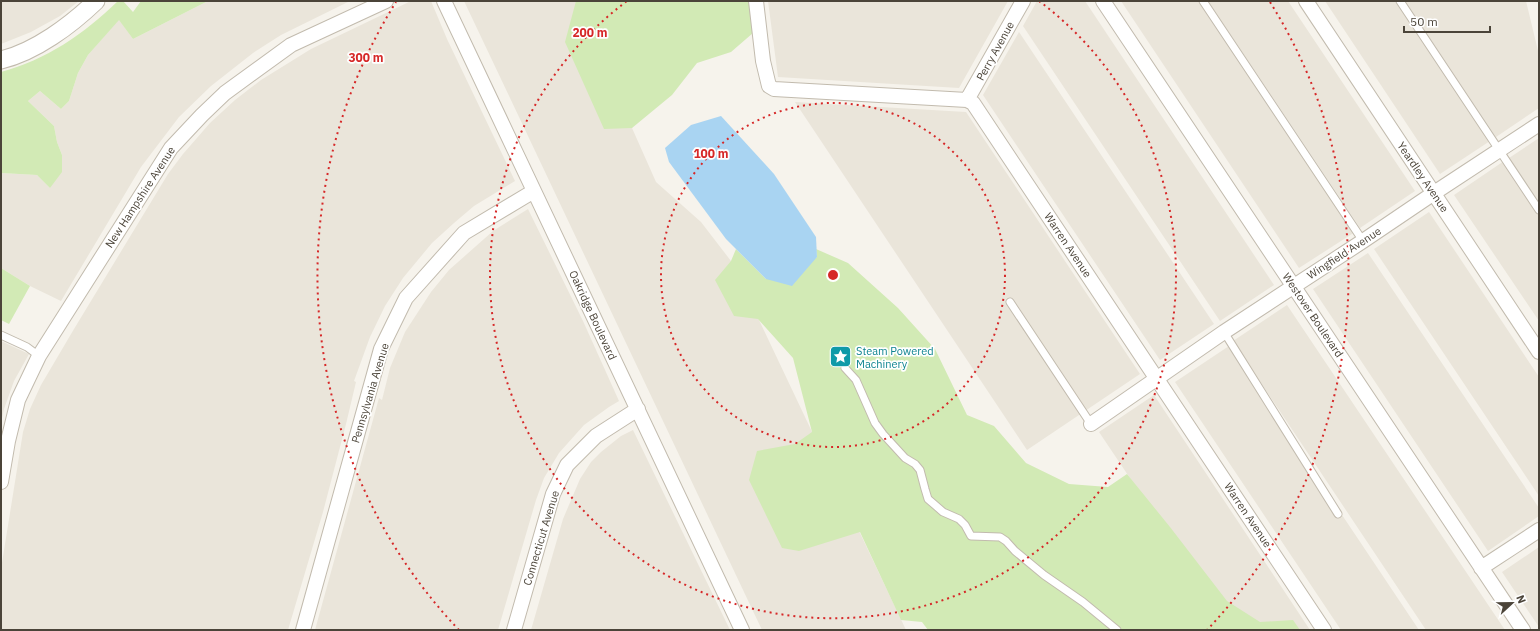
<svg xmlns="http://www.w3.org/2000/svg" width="1540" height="631" font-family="'IBM Plex Sans',sans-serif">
	<rect width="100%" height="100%" fill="#f6f3ec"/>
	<path fill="#eae5da" d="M1,1h78l-19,15 -29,16 -30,12z
		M208,1h142l-69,34 -28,18 -42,33 -32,31 -38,50 -80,134 -31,-15 -29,-18v-95l36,2 13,13 12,-33 -5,-13 -3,-16 -26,-25 12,-10 21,18 8,-8 9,-28 10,-18 31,-36 14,20z
		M411,1h20l16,38 68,142 -41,25 -20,17 -22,20 -29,35 -18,28 -15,31 -16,44 2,1 -10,42 -23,88 -35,118h-287v-61l22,-137 7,-23 11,-24 33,-56 94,-155 15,-20 27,-31 25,-23 26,-20 50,-31z
		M464,1h144l36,79 -12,48 24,54 45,40 30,39 175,369h-144z
		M768,1h240l-49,87 -181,-11z
		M1037,1h48l189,284 -54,36 -197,-295z
		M1121,1h80l154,231 -56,36z
		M1208,1h80l127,190 -55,37z
		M1325,1h71l94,140 -50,33z
		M1405,1h121l13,54v53l-43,29z
		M1019,32l195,292 -54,36 -177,-265z
		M795,102l171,10 174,262 -113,76z
		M1539,138v65l-30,-45z
		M1504,161l35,52v108l-85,-126z
		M528,209l55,112 36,80 -10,6 -25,18 -25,28 -15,25 -8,22 -38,130h-183l64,-232 3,2 8,-32 15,-36 26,-40 18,-22 44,-39z
		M1429,212l110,165v119l-165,-247z
		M1368,253l171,255v8l-51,35 -175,-262z
		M1287,305l218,325h-79l-193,-289z
		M1,341l28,13 -15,27 -10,28 -3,14z
		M1229,346l190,284h-78l-166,-248z
		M1154,395l156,235h-78l-133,-198z
		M633,430l97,200h-199l32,-111 17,-40 11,-17 10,-10 20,-16z
		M1539,547v80l-37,-55z"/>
	<path fill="#d2eab5" d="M118,1h5l10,11 8,-11h67l-75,38 -14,-19 -31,35 -10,18 -9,28 -8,8 -21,-18 -12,10 26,25 3,16 5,13v17l-12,16 -13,-13 -36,-2v-101c45,-12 83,-38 117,-71z
		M576,1h174l3,32 -22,19 -34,11 -25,32 -40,33 -28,1 -39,-87z
		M736,249l30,30 51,-22 -1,-8 32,14 50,45 37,41 32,66 27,11 32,37 43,21 39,3 19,-13 43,53 57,74 33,21 33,-2 7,10h-372l-6,-8 -21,-2 -41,-88 -61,19 -17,-3 -33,-68 8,-29 38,-7 17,-12 -19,-74 -35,-39 -24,-3 -19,-36 16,-19z
		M1,268l29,18 -21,38 -8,-4z"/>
	<path fill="#a9d4f2" d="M721,116l53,58 42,63 1,20 -25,29 -26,-7 -40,-40 -57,-77 -4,-14 26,-23z"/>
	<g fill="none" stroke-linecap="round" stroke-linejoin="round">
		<defs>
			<path id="service" d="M1203,1l160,240
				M1400,1l139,209
				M1010,302l81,122
				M1224,332l114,182
				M1,335l26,12 12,9
				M845,368l11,12 19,43 8,11 22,24 10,6 5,6 5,19 3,10 15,13 16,7 6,6 6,11 29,1 6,4 9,10 29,24 39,27 34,28"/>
			<path id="minor" d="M444,1l298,629
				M756,1l7,60 6,25 5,3 193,11 6,3 351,527
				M1103,1l420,629
				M1306,1l233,351
				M967,100l56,-99
				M1091,424l133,-92 139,-91 71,-48 105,-69
				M1,482l7,-41 10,-41 21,-44 132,-208 31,-33 23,-22 66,-48 95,-44
				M1481,568l58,-38
				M303,630l78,-281 25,-51 58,-65 70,-42
				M514,630l39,-136 14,-29 29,-29 42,-27"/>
			<path id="tertiary" d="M1,60c34,-8 70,-35 95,-59"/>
		</defs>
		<use href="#service" stroke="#c2bbae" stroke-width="9"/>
		<use href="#minor" stroke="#c2bbae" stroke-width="16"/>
		<use href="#tertiary" stroke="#c2bbae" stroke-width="19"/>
		<use href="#service" stroke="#fff" stroke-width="7"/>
		<use href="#minor" stroke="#fff" stroke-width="14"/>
		<use href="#tertiary" stroke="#fff" stroke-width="17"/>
	</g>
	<g fill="none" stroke="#d62828" stroke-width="2" stroke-dasharray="2 4">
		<circle cx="833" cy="275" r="172"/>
		<path d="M1039 1A343 343 0 1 1 627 1"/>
		<path d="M459 630A515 515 0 0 1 396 2M1270 2A515 515 0 0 1 1207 630"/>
	</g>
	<defs>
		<symbol id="sight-square" viewBox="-11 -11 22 22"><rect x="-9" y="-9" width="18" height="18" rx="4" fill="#0f9aa8" stroke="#fff"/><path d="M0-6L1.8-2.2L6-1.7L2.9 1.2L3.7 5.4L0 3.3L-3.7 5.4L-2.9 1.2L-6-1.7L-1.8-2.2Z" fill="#fff"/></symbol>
	</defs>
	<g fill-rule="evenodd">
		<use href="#sight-square" x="828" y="344" width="25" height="25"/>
	</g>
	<g text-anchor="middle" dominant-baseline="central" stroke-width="3.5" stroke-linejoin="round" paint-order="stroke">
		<g font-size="11" fill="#4b4439" stroke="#fff">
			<text transform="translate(995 51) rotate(-61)">Perry Avenue</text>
			<text transform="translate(1423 177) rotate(56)">Yeardley Avenue</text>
			<text transform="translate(140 197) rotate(-57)">New Hampshire Avenue</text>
			<text transform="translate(1068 245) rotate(56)">Warren Avenue</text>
			<text transform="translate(1344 253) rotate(-33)">Wingfield Avenue</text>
			<text transform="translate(593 315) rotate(65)">Oakridge Boulevard</text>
			<text transform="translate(1313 315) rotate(56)">Westover Boulevard</text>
			<text transform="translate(370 393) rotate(-73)">Pennsylvania Avenue</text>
			<text transform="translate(1248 515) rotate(56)">Warren Avenue</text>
			<text transform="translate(541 538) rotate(-73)">Connecticut Avenue</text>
		</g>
		<g font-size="11" fill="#0d838f" stroke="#fff" text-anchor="start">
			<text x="856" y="351">Steam Powered<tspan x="856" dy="13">Machinery</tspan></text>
		</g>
	</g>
	<circle cx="833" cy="275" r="6" fill="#d62828" stroke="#fff" stroke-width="2"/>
	<g font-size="12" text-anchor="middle" font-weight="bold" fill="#d62828" stroke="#fff" stroke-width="3.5" stroke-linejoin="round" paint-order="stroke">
		<text x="590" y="37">200 m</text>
		<text x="366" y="62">300 m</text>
		<text x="711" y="158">100 m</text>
	</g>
	<rect width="1540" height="631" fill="none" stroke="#4b4439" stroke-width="4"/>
	<g transform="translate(1512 603) rotate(68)" stroke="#ffffff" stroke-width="3" paint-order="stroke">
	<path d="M0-3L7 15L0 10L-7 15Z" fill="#4b4439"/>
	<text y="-6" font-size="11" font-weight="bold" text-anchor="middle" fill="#4b4439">N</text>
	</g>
	<path d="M1404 26v6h86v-6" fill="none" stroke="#4b4439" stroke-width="2"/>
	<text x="1410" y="26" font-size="12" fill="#4b4439" stroke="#ffffff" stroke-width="3" paint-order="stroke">50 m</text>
</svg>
